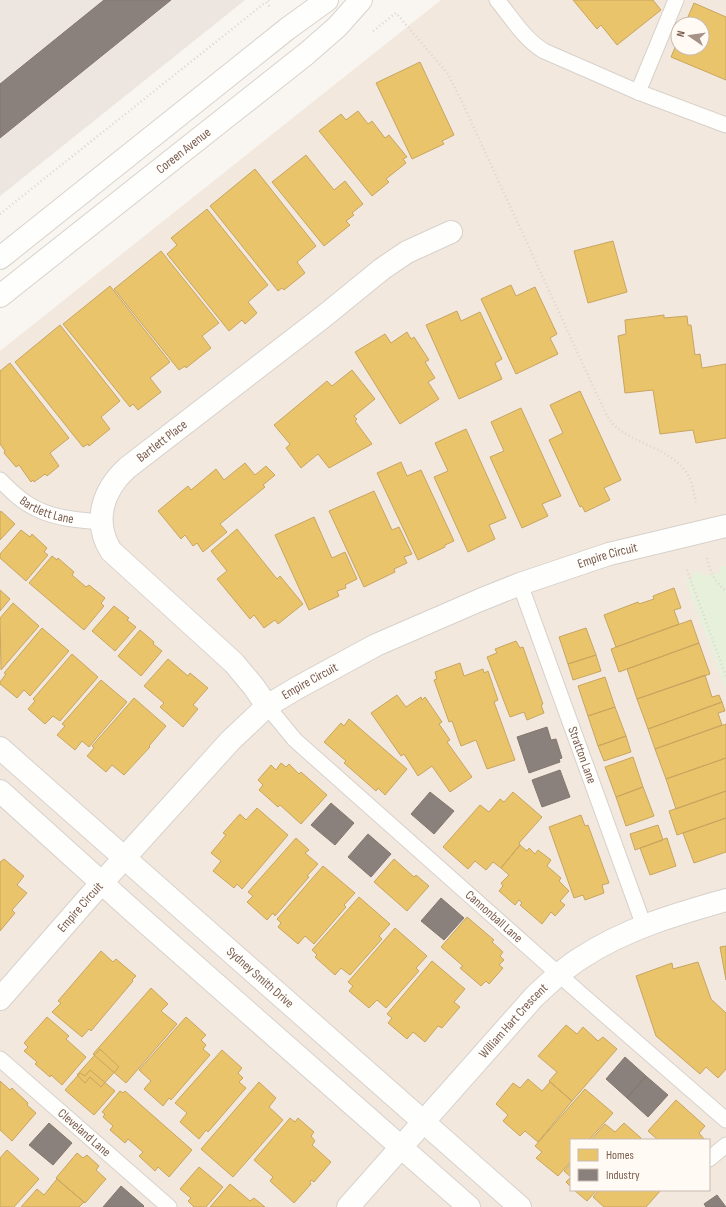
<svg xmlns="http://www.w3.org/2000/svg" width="726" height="1207" font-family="'Sofia Sans Condensed',sans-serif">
	<rect width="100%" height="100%" fill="#f9f5f0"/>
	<path fill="#f2e8de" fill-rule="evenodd" d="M441,0h285v1207h-726v-856zM678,24h24v24h-24zM571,1140h138v50h-138z"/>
	<path fill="#ede5e0" d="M0,0h245l-245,196z"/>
	<path fill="#e7f0db" d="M726,566v124l-41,-111 8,-1 -1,-5 8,-2 3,5 17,-3 -1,-6z"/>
	<path fill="#e9c46a" stroke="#c8a561" d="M573,0h80l8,10 -44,35 -16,-20 -4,4z
		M694,3l32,14v63l-55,-23 7,-16v7h24v-24h-17z
		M420,62l34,73 -12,6 2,3 -32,15 -36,-76z
		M358,111l10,13 4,-3 13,17 4,-3 18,22 -4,2 3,4 -20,16 3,3 -17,14 -53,-65 22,-17 5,6z
		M306,155l28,35 11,-9 18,23 -11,9 2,2 -8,6 4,4 -26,21 -52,-64z
		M255,169l61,77 -19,16 8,11 -21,17 -2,-2 -4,3 -68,-85z
		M207,209l61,76 -20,17 9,11 -12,11 -3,-4 -13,11 -62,-77 10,-9 -6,-7z
		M613,241l14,51 -39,11 -14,-52z
		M161,251l58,72 -17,13 9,12 -25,20 -1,-2 -6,4 -65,-81z
		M511,285l5,11 19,-9 22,47 -7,4 8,16 -42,20 -35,-75z
		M110,286l60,76 -20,16 11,14 -23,18 -5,-6 -3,3 -67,-83z
		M457,311l4,10 19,-9 22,47 -7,4 7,16 -43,20 -33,-74z
		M664,315v3l23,-2 1,9h3l4,30 5,-1 2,14 24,-4v74l-30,5 -3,-13 -33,4 -7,-44 -28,3 -7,-57 8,-2 -1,-14z
		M60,325l60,76 -19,16 9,12 -21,17 -1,-2 -5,3 -68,-85z
		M407,332l4,7 3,-2 15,23 -4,2 10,16 -7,4 11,17 -39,25 -45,-72 30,-18 6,9z
		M10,363l59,75 -19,15 9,13 -12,10 -2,-2 -11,8 -1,-2 -2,2 -12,-17 -3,2 -12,-14 1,-2 -5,-7v-73z
		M352,370l23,29 -21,17 3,3 -2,2 17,23 -43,24 -11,-14 -17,14 -15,-20 4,-4 -16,-19 53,-44 5,5z
		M580,391l41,89 -17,8 6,12 -25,12 -3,-6 -2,1 -31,-67 14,-7 -13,-28z
		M521,408l40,88 -19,8 6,12 -26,12 -32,-71 14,-6 -13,-29z
		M466,429l40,89 -17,7 6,14 -27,13 -34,-75 14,-6 -13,-28z
		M401,462l6,14 14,-6 33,71 -9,4v2l-27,13 -41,-87z
		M245,463l10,12 11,-9 9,9 -12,10 2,2 -45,37 7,8 -24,20 -6,-9 -4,3 -8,-11 -4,4 -23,-28 30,-25 3,4 25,-21 8,11z
		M374,491l18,39 7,-3 13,27 -8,3 3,6 -13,6 1,3 -31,15 -35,-76z
		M1,511l14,13 -15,16v-27z
		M314,517l18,41 13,-6 12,27 -12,6 1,3 -9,3 2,5 -30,14 -34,-75z
		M237,529l40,50 3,-3 23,28 -25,20 -3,-4 -11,8 -10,-13 -4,4 -33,-40 10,-8 -16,-20z
		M21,530l9,7 2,-3 15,14 -3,4 4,3 -22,26 -26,-23v-4z
		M52,556l5,4 1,-2 16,14 -2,3 14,12 3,-2 16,13 -4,5 3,3 -20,24 -55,-47z
		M674,588l7,20 -7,2 5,14 -63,23 -12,-32 34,-13 1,2 15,-5 -1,-3z
		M0,590l10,9 -10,12z
		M13,603l26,23 -38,44 -1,-52z
		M114,606l15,12 -2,2 9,7 -21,24 -23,-20z
		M691,620l8,23 -80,29 -8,-23z
		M42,628l27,23 -39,45 -6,-6 -7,8 -17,-14v-2l6,-8 -2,-1z
		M586,628l10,27 -28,9 -9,-27z
		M140,630l14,12 -1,2 9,7 -21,25 -23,-20z
		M516,641l4,7 3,-1 20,57 -2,1 3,8 -17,7 -3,-8 -14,5 -23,-60 10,-4 -2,-4z
		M699,643l11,31 -73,25 -10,-30z
		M72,654l26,23 -38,44 -7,-5 -8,8 -17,-15 7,-8 -2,-2z
		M596,655l5,16 -28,9 -5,-16z
		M168,659l20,17 2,-3 18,15 -15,17 5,4 -15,18 -23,-20 4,-4 -20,-17z
		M460,663l4,13 19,-7 1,4 4,-2 10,29 -4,2 21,58 -28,9 -11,-29 -15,6 -9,-25 -3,1 -15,-42 3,-1 -2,-7z
		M705,675l7,22 7,-2 3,7 -74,27 -11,-30z
		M605,677l10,30 -27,9 -10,-30z
		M101,680l26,22 -38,45 -7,-6 -7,9 -18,-15 8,-9 -3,-2z
		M397,695l9,12 15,-10 1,3 3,-3 17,25 -3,2 11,16 -3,2 25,35 -22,15 -18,-26 -14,10 -14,-22 -3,2 -30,-43z
		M134,698l32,28 -17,20 1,1 -26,28 -12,-10 -6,7 -19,-16 7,-8 -2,-2z
		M722,702l3,9 -7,2 4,12 -67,24 -7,-20z
		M615,707l11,29 -28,10 -10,-30z
		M349,719l58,50 -22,26 -7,-7 -2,3 -32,-28 2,-2 -22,-19 17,-19 3,3z
		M726,724v34l-60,21 -11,-30z
		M626,736l5,16 -27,9 -6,-15z
		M633,757l10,30 -27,10 -11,-30z
		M726,758v33l-50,18 -10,-30z
		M281,763l5,4 3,-3 10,10 2,-2 26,23 -26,29 -21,-19 -2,2 -19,-17 4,-5 -5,-5 13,-15 5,5z
		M643,787l11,29 -28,10 -10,-29z
		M726,791v27l-49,17 -8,-24z
		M513,792l29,25 -23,26 1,2 -19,23 -8,-6 -7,8 -11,-9 -7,8 -25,-22 37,-42 9,7 11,-13 4,3z
		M257,808l31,27 -46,54 -5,-5 -3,4 -21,-17 8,-10 -10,-8 15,-18 -3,-2 17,-19 6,6z
		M581,815l4,11 3,-1 21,58 -7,2 2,8 -19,7 -2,-5 -9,3 -25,-71z
		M726,818v34l-32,11 -11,-30z
		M658,825l5,15 -28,10 -5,-16z
		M296,838l13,12 -4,3 13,11 -11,12 2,1 -34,39 -2,-3 -6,7 -20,-18 6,-6 -5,-4z
		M667,838l9,28 -26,9 -10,-27z
		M520,845l7,6 2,-3 6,6 3,-4 13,10 -4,6 14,12 -2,3 10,10 -9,10 5,4 -10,11 -4,-4 -9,12 -22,-19 2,-2 -3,-3 -4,5 -16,-14 4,-5 -2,-3 8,-8 -8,-7z
		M4,859l20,17 -7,9 10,8 -15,17 3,3 -15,18v-69z
		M394,859l20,18 2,-2 13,11 -22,25 -33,-29z
		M323,866l32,27 -11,12 2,2 -32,37 -9,-8 -7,8 -20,-17 3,-4 -4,-4z
		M359,897l31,27 -11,12 3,3 -32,36 -9,-7 -6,7 -20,-18 2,-2 -5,-5z
		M467,917l27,23 -2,2 11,10 -3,4 4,4 -5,5 4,3 -14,16 -3,-3 -5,5 -21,-18 3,-2 -22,-19z
		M395,928l32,28 -11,12 3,3 -33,37 -9,-8 -8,8 -20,-17 4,-5 -5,-4z
		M726,946v34l-6,-33z
		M101,951l12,11 3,-3 20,17 -4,4 1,1 -42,50 -2,-2 -7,8 -30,-25 9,-9 -3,-2z
		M432,961l33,28 -11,13 6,5 -18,21 -4,-2 -13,16 -12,-10 -6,7 -19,-16 4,-5 -5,-4z
		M698,962l13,37 15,14v56l-8,9 -12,-11 -6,7 -44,-38 -20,-60 36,-13 1,6z
		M151,988l17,16 -7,7 16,13 -51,59 -33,-29z
		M47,1017l22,19 -3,3 20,18 -24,28 -11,-10 -1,2 -15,-13 2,-2 -13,-11 4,-4 -4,-4z
		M186,1017l20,18 -5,5 5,5 -3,4 7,6 -39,45 -2,-2 -6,8 -19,-17 7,-8 -12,-11z
		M566,1025l11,9 6,-7 15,14 5,-4 14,12 -45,52 -23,-20 8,-9 -19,-16z
		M100,1049l19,18 -18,20 -11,-10 -5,6 -8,-8z
		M222,1050l20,18 -4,5 5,5 -4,4 7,6 -38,44 -2,-2 -7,9 -19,-17 7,-9 -12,-10z
		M90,1070l25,21 -21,24 -29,-25 15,-17 5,3z
		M528,1079l14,12 8,-9 22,19 -34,41 -13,-11 -5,5 -17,-15 5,-6 -12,-11 17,-21 7,5z
		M0,1081l10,9 2,-2 16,15 -1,2 9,8 -24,28 -12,-11z
		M259,1082l17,16 -7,9 14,13 -50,57 -32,-28z
		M585,1089l28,24 -24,27h-18v21l-13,15 -22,-18 6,-6 -7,-6z
		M120,1091l3,2 2,-2 67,59 -23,27 -11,-10 -3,4 -16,-15 4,-4 -15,-13 -3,4 -15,-13 3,-4 -10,-9 2,-3 -3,-2z
		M676,1100l29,26 -6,7 6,7h-47l-10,-9z
		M290,1118l5,4 3,-4 16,14 -3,4 4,5 -3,4 19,17 -17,20 -3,-2 -1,2 1,2 -17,19 -24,-22 3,-4 -19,-17z
		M624,1123l17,15 -1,2h-49l14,-16 10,8z
		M7,1150l32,29 -25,28h-14v-49z
		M77,1153l6,5 4,-3 12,11 -3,4 10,9 -21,24 -29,-25z
		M571,1163v24l-5,-5 5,-5 -7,-6z
		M199,1167l24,20 -17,20h-12l-6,-6 3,-3 -11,-9z
		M57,1179l27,23 -5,5h-58l16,-18 7,6z
		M230,1184l20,17 4,-3 11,9h-55z
		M574,1190h23l-10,11z
		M599,1190h62l-15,17h-42l-11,-10z"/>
	<path fill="#8a817c" stroke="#85766e" d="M104,0h67l-171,138v-54z
		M547,727l4,13 5,-1 6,19 -3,1 1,3 -31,11 -12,-36z
		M560,770l10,27 -28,10 -10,-27z
		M430,792l24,19 -20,23 -23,-20z
		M331,803l23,20 -19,22 -24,-20z
		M368,834l23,20 -20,23 -23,-20z
		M441,898l23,20 -20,22 -23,-19z
		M625,1057l21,19 -19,22 -21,-19z
		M646,1076l22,19 -20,22 -21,-19z
		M49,1123l23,20 -19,22 -24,-20z
		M121,1186l23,20 -1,1h-40z
		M717,1195l9,12h-20l-2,-3z"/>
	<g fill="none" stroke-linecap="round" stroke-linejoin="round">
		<defs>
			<g id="lane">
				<path d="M497,0c15,18 27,39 47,51l94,41 88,33"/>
				<path d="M638,92l38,-92"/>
				<path id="s1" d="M0,480c11,11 23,23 37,29 20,10 43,11 64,13"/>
				<path id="s2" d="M520,584l124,342"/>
				<path id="s3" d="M267,706l28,34 286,254 145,126"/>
				<path id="s4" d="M0,1059l169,148"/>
				<path d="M709,1159l17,-14"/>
			</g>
			<g id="street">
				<path id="s5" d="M267,706l-13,-19 -20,-24 -123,-112c-18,-29 -9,-60 16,-83l196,-151 59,-48 25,-17 44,-20"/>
				<path id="s6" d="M0,748l520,459"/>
				<path d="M0,791l134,121 335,295"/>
				<path id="s7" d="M0,999l89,-102 141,-156 37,-35 30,-18 79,-43 104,-45 40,-16 89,-30 117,-28"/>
				<path id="s8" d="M348,1207l186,-210c15,-14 29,-28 47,-39 44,-29 95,-44 145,-58"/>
			</g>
			<g id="secondary">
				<path d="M0,258l287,-229 40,-29"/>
				<path id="s9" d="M0,296l306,-242 31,-27 24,-27"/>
			</g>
		</defs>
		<use href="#lane" stroke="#d7d1cb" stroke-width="17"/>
		<use href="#street" stroke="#d7d1cb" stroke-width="24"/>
		<use href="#secondary" stroke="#d9d2cb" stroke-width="24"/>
		<path stroke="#dcd5d0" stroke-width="2.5" stroke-dasharray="1 3" stroke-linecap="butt" d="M269,0l-3,2 4,5
			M373,31l23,-18 52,61 15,30 135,293c5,9 9,22 17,29 21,19 58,23 73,49 5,9 6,20 8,29
			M0,214l266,-212
			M707,558c4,16 7,23 19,33
			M687,570l39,106"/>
		<use href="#lane" stroke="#fefefd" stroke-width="15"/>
		<use href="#street" stroke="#fefefd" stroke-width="22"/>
		<use href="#secondary" stroke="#fefefd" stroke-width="22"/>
	</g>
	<g text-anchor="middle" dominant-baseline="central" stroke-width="4" stroke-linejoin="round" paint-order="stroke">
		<g font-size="13" fill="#7a5c4d" stroke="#fffaf3">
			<text stroke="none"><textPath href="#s9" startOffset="234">Coreen Avenue</textPath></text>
			<text stroke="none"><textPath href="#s5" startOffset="357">Bartlett Place</textPath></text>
			<text stroke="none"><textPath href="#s1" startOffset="57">Bartlett Lane</textPath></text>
			<text stroke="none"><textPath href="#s7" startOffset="770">Empire Circuit</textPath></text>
			<text stroke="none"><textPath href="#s7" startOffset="446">Empire Circuit</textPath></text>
			<text stroke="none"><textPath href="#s2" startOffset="182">Stratton Lane</textPath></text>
			<text stroke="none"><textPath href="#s7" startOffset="122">Empire Circuit</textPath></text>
			<text stroke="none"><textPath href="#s3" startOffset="310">Cannonball Lane</textPath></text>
			<text stroke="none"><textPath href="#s6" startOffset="347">Sydney Smith Drive</textPath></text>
			<text stroke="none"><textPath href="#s8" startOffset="249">William Hart Crescent</textPath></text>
			<text stroke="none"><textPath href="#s4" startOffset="112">Cleveland Lane</textPath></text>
		</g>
	</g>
	<rect x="570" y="1139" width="140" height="52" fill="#fffaf3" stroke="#cabbb1"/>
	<rect x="578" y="1149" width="20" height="12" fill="#e9c46a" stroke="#cabbb1"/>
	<text x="606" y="1159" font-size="12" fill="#7a5c4d">Homes</text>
	<rect x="578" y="1169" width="20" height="12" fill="#8a817c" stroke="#cabbb1"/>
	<text x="606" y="1179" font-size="12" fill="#7a5c4d">Industry</text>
	<g transform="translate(690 36) rotate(283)"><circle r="19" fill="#fffaf3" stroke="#cabbb1"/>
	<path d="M0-3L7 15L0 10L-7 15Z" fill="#a69286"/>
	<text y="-6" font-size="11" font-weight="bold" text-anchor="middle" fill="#7a5c4d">N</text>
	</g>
</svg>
